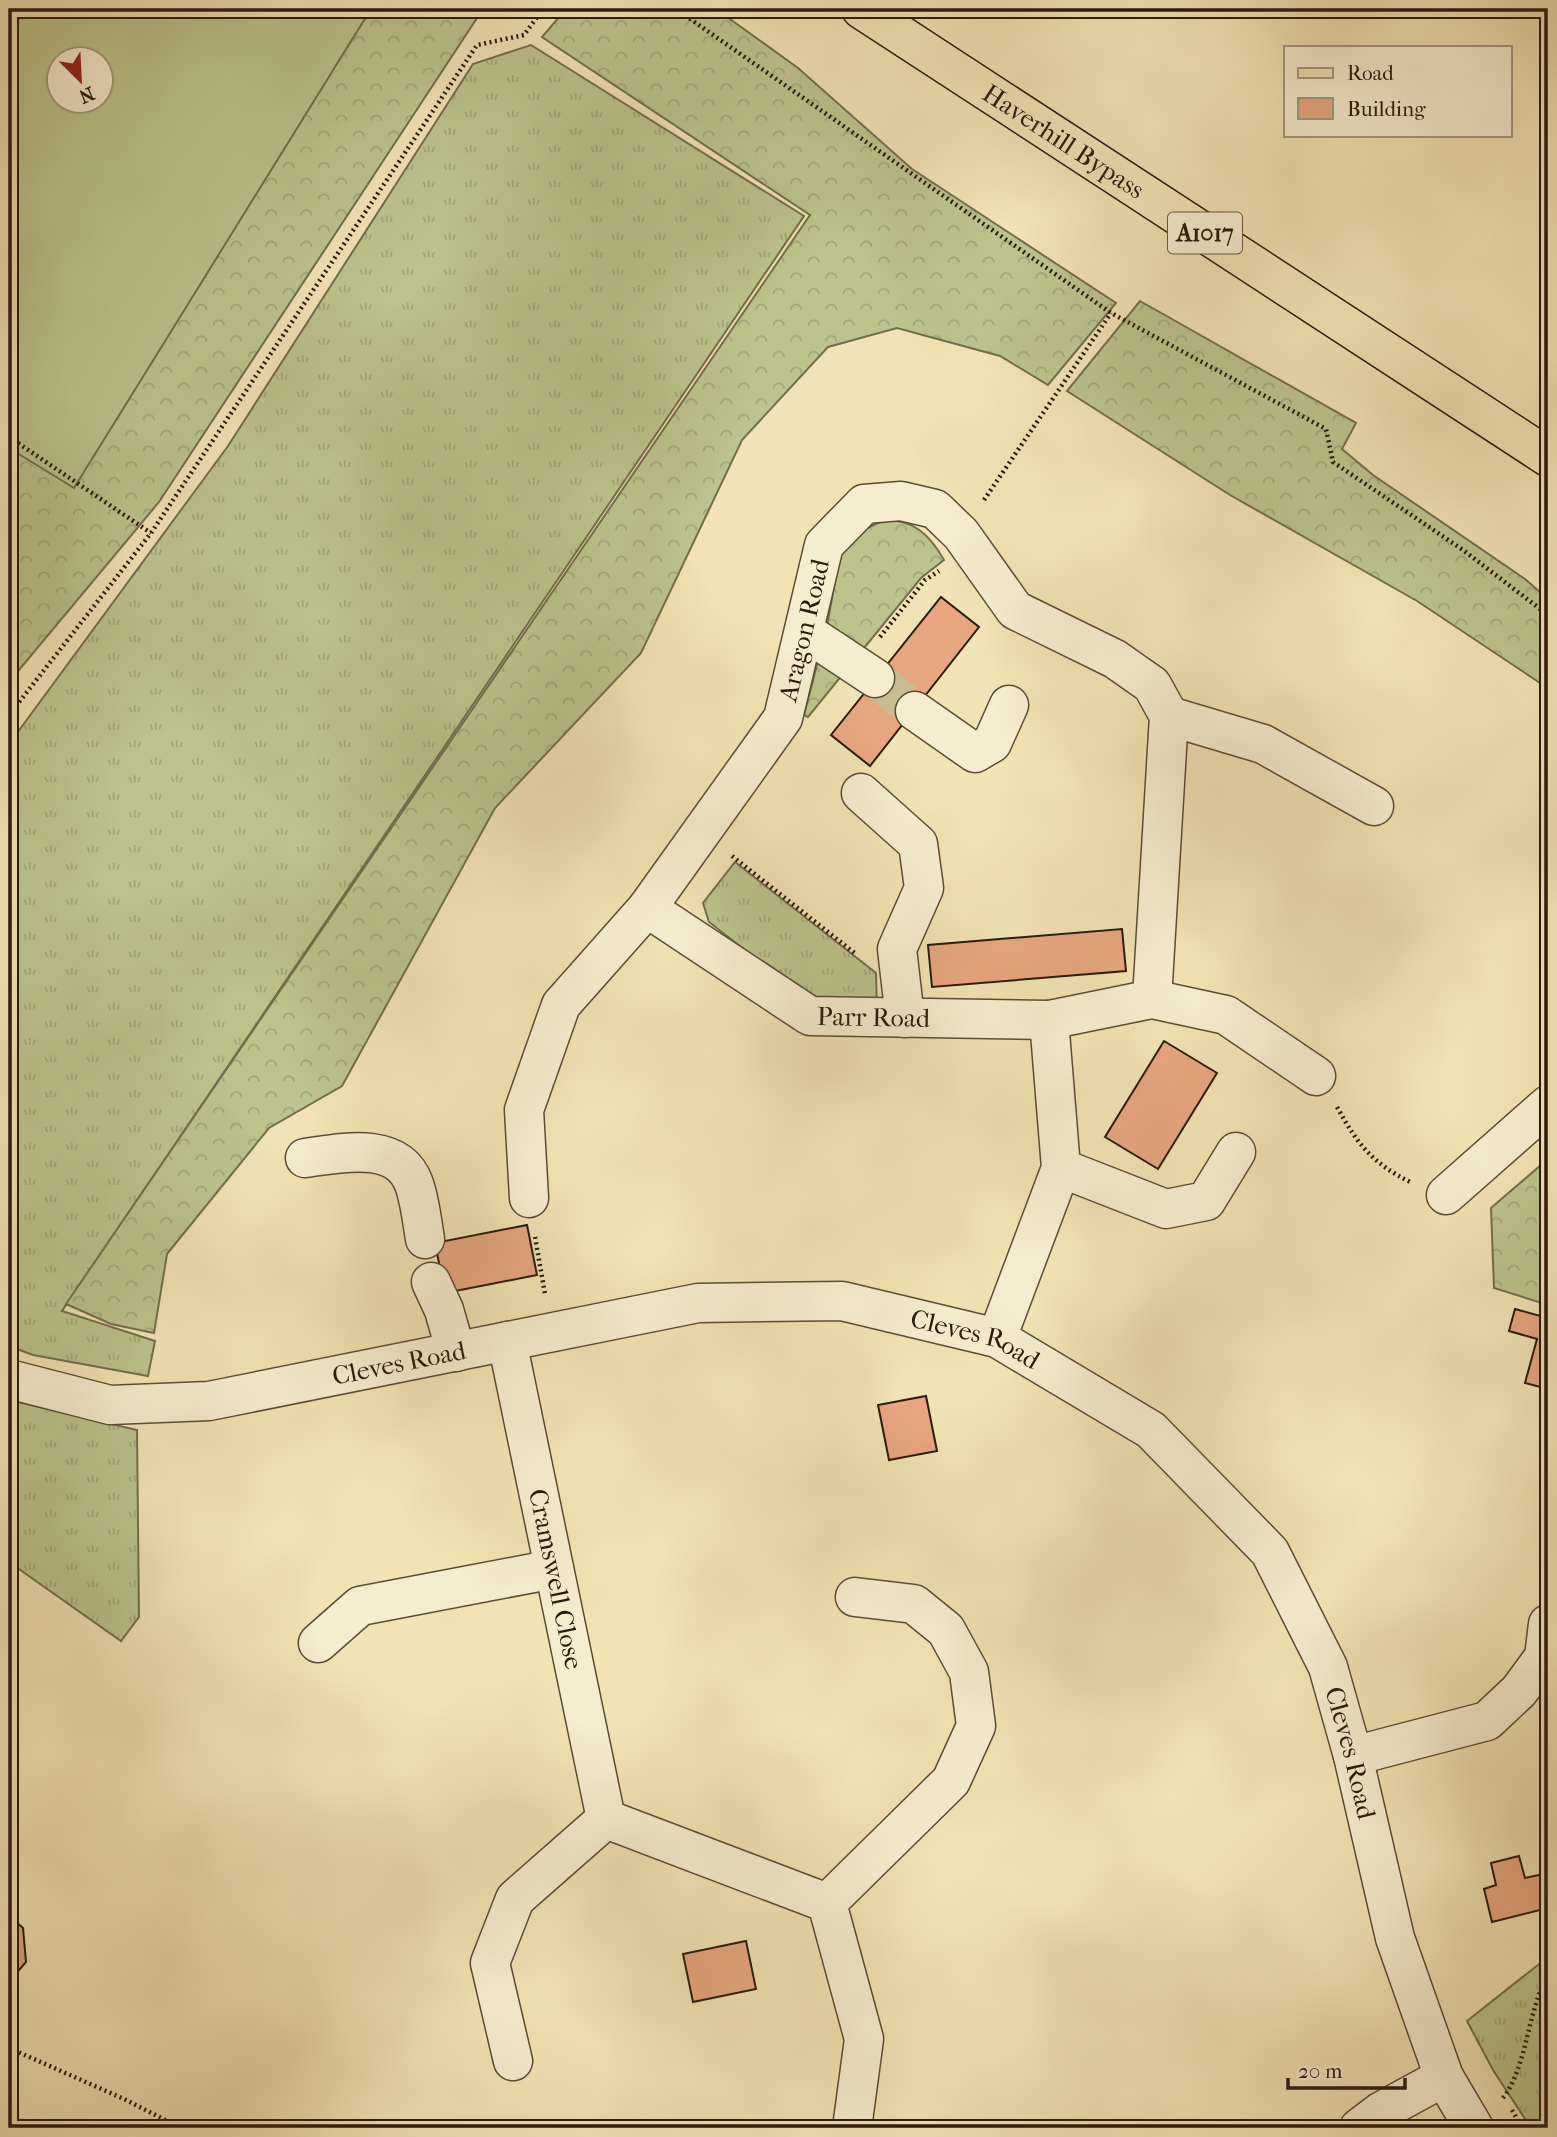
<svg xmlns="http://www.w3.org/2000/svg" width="1557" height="2137" font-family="'IM FELL French Canon',serif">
	<defs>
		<pattern id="grass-tufts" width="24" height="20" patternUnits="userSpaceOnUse" patternTransform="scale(1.75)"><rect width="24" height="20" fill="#bcc38b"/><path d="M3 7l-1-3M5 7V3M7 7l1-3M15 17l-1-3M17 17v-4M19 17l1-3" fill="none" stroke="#a2a777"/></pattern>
		<pattern id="forest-crowns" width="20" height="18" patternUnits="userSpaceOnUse" patternTransform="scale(1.75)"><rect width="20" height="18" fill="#bcc38b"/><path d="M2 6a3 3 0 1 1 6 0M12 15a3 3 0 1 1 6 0" fill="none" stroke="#a2a777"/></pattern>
	</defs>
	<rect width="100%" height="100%" fill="#f1e3b3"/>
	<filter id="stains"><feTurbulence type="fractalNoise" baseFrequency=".00286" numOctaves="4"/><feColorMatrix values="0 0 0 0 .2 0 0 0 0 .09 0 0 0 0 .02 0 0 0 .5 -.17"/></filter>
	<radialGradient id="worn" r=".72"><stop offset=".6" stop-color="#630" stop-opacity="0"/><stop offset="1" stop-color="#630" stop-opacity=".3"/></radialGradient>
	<path fill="url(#grass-tufts)" stroke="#736e4c" stroke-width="2" d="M531,45l273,171 -742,1095 93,30 -7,35 -115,-21 -24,-9v-602l219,-298 245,-382z
		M735,862l141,111 1,38 -62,-6 -106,-83 -6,-19z
		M9,1400l128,30 2,187 -18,24 -112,-79z
		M1548,1957v167l-2,4h-15l-38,-58 -26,-49z"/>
	<path fill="url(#forest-crowns)" stroke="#736e4c" stroke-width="2" fill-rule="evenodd" d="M9,9h516l-2,2 -42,1 -322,490 -150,180zM60,60h42v42h-42z
		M566,9h150l82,59 114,101 204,134 -68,82 -48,-29 -103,-28 -69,19 -86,93 -101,213 -146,155 -153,278 -73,42 -102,126 -13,79 -43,-9 -45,-20 744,-1089 -268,-178z
		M1140,301l216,122 -14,26 31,26 152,104 23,20v92l-8,-8 -123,-82 -187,-106 -163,-104z
		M884,520c29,-1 46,15 60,40l-23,18 -113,139 -4,-2 23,-89 12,-67 12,-23z
		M1548,1159v146l-54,-17 -3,-80z"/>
	<path fill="#bcc38b" stroke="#736e4c" stroke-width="2" fill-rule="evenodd" d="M9,9h362l-297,479 -65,-40zM60,60h42v42h-42z"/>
	<path fill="#e7a67f" stroke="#2a1a0d" stroke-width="2" d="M941,597l38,30 -109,139 -39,-31z
		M1122,929l4,42 -194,16 -4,-42z
		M1164,1041l53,32 -59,96 -53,-32z
		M527,1225l10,50 -92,18 -10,-50z
		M1515,1309l33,9v71l-23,-6 12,-44 -28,-8z
		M926,1396l11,55 -48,9 -11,-55z
		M1519,1856l6,22 23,-5v35l-56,14 -8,-33 12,-4 -5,-22z
		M9,1916l14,12 3,34 -17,20z
		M746,1941l10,48 -63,13 -10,-48z"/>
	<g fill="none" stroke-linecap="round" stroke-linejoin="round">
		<path stroke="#c9bb92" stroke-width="38" stroke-dasharray="38 19" stroke-linecap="butt" d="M875,678l40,33"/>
		<defs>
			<g id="minor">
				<path d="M804,631l71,47"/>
				<path d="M915,711l60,42 17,-10 17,-38"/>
				<path d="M1169,716l94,28 111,62"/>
				<path d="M861,793l57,51 6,44 -27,61 8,69"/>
				<path id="s1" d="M647,908l163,108 239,4 103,-21 74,16 90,61"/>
				<path d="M305,1158c36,-5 93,-18 109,26 6,17 8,37 11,55"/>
				<path d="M1061,1168l105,41 40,-8 30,-49"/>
				<path d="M1446,1195l102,-90"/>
				<path id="s2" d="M529,1198l-5,-88 37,-105 86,-97 136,-190 41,-173 40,-41 37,-3 34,8 26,25 54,76 100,49 37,26 17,31 -17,283"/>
				<path d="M431,1282l13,28 12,42"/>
				<path d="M997,1338l64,-170 -12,-148"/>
				<path id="s3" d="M507,1341l99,478 221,84 37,136 -12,89"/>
				<path id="s4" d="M9,1379l101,26 99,-4 489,-98 144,-2 155,37 154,92 119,122 58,115 25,89 42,182 49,139 30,51"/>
				<path d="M318,1643l42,-37 194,-37"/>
				<path d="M1353,1756l134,-35 32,-30 25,-34 4,-33"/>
				<path d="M827,1903l124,-122 25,-55 -7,-54 -23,-42 -32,-26 -59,-7"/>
				<path d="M513,2061l-23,-98 25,-64 91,-80"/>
				<path d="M1359,2128l21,-16 64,-35"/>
			</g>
			<g id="major">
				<path id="s5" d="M861,9l687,448"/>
			</g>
		</defs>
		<use href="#minor" stroke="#5c4c36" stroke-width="41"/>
		<use href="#major" stroke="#2a1a0d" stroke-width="41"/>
		<path stroke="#2a1a0d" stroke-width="4.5" stroke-dasharray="2 3.5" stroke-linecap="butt" d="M676,9l435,304 215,116 7,33 130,88 85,65
			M9,437l142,96
			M984,500l127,-187
			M880,637l45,-57 14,-9
			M9,715l142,-182 326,-488 47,-10 19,-26
			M732,856l125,99
			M1337,1107c21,38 35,56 75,76
			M535,1237l10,57
			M9,2048l115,51 57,29
			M1503,2098c25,-33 24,-87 45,-123
			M1512,2110l10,18"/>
		<use href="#minor" stroke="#f6edce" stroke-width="38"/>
		<use href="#major" stroke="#f1e3b3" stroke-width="38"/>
	</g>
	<g text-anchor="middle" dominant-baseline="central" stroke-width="6" stroke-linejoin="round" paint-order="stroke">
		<rect fill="#f6edce" stroke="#675947" stroke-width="2" x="1168" y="212.5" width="74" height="41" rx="5"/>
		<g font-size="24" font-weight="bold" fill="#2a1a0d">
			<text x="1205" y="233">A1017</text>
		</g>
		<g font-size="26" fill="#2a1a0d" stroke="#f6edce">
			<text stroke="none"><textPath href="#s5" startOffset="242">Haverhill Bypass</textPath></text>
			<text stroke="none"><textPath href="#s2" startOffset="653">Aragon Road</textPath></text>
			<text stroke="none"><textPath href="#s1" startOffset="259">Parr Road</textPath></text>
			<text stroke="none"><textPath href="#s4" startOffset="985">Cleves Road</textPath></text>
			<text stroke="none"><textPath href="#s4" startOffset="397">Cleves Road</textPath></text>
			<text stroke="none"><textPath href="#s3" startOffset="243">Cramswell Close</textPath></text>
			<text stroke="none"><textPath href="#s4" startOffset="1573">Cleves Road</textPath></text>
		</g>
	</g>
	<rect width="1557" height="2137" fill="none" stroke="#f1e3b3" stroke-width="35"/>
	<rect x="10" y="10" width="1536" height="2116" fill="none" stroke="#2a1a0d" stroke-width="3.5"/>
	<rect x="18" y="18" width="1522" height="2102" fill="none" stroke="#2a1a0d" stroke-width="2"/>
	<rect x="1284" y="46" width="228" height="91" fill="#f6edce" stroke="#a49981" stroke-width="2"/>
	<rect x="1298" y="68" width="35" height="10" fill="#f1e3b3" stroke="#a49981" stroke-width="2"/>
	<text x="1347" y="80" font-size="21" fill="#2a1a0d">Road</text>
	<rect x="1298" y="98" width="35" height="21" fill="#e7a67f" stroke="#a49981" stroke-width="2"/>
	<text x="1347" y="116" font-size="21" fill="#2a1a0d">Building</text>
	<g transform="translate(80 80) rotate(156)"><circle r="33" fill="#f6edce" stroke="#a49981" stroke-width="2"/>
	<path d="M0-5L12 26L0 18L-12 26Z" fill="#8f2418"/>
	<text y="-10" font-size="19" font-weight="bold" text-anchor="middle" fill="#2a1a0d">N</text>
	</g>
	<path d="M1288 2078v10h117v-10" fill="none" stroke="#2a1a0d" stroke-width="3.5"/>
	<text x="1298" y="2078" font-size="21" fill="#2a1a0d" stroke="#f6edce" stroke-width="5" paint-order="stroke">20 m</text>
	<rect width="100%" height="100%" filter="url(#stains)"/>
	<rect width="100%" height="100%" fill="url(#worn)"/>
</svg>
